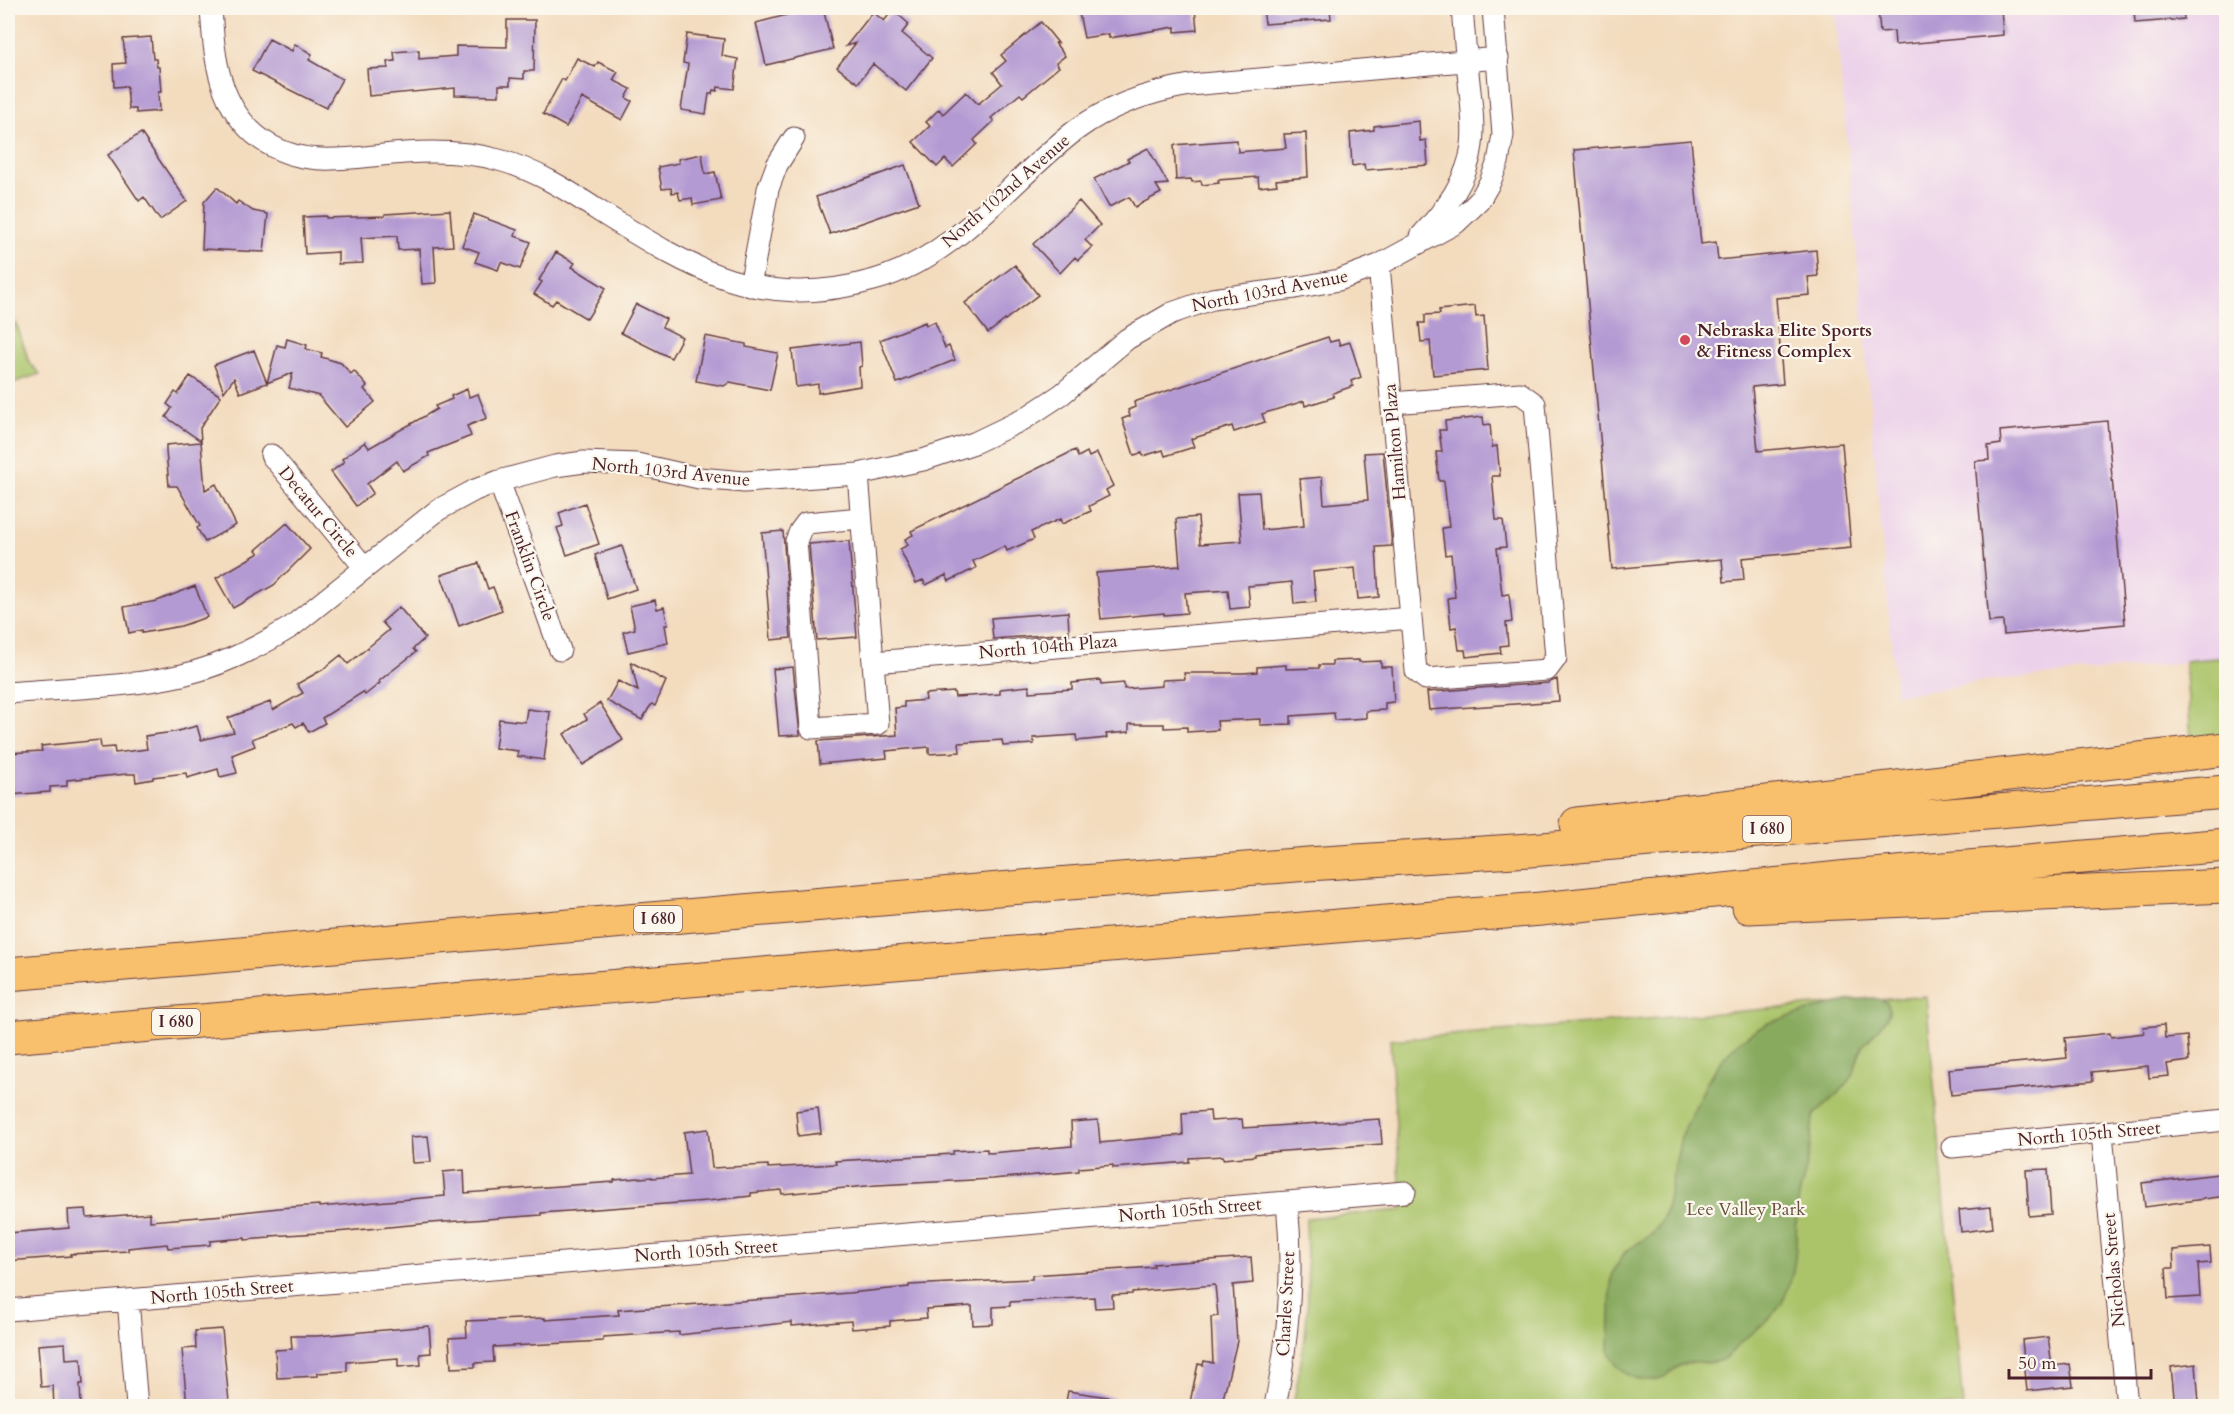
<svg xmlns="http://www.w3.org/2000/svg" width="2234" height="1414" font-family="Cardo,serif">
	<rect width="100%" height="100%" fill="#fbf7ec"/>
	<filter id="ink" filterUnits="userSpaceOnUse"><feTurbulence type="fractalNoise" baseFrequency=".0167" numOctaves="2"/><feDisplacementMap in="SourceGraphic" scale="12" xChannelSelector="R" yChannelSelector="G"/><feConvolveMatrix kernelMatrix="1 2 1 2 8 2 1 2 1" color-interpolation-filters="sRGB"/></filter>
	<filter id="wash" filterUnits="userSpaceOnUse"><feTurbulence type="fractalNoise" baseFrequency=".008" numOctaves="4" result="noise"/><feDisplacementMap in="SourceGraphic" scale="24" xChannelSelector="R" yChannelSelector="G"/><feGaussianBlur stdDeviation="1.35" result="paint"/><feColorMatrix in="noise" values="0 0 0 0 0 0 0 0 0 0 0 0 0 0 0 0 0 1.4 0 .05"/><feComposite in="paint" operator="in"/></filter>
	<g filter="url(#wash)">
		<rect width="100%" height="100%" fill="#f3dbbe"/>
		<path fill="#ecd1ea" d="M1835,8h391v649l-92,11 -151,13 -47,9 -40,4z"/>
		<path fill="#abc46a" stroke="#7a724a" stroke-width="1.5" d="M16,323l14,41 10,10 -31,10c2,-15 -6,-33 -1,-49 1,-4 5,-9 8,-12z
			M2226,657v78l-35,3 -6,-77z
			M1926,996l37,410h-670l12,-68 3,-41 -2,-79 96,-8 -12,-170z"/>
		<path fill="#88aa5e" stroke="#696444" stroke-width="1.5" d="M1873,998c40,5 -5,39 -11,50 -5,8 -5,18 -9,27 -8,15 -26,27 -39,40 -4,14 -2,30 -6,45 -3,16 -9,32 -11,49 -2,32 2,53 -11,85 -9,23 -25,31 -43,46 -8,7 -13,17 -24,21 -12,4 -28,-1 -40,5 -7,4 -12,10 -19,13 -22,7 -44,-8 -51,-27l2,-72 3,-11 11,-17 28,-19 7,-9 6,-14 15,-73 25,-53 14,-22 14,-16 19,-14 15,-9 58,-17 25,-6z"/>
		<g id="blocks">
			<path fill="#b49ad3" d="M801,8h22l10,41 -67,16 -10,-42 46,-12z
				M1078,8h117l2,22 -22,2v-5l-66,11v-4l-25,4z
				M1263,8h67l1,11 -66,5z
				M1878,8h123l2,27 -108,10 -1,-14 -14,1z
				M2134,8h49l1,11 -49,4z
				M893,10l16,14 -7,9 30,25 -26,33 -33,-27 -15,19 -21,-16 19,-24 -10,3 27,-34 11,9z
				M507,20h28l-1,51h-10v8l-14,-1v7h-11v11l-44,-1v-7l-86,8 -2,-27 21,-1 -1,-6 8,-1 -1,-9 25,-2v9l37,-3v-10l51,1z
				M1041,22l17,21h-3l10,13 -9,7 3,4 -36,30 -3,-3 -29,24 3,3 -20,19 3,4 -24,23 -8,-8 -8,8 -24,-25 17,-16 -4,-4 13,-13 4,5 23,-22 12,12 24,-20 -9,-12 13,-11 -5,-6z
				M687,34l37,5 -2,17 16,3 -4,30 -16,-2 -1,4 -4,-1 -1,4h-3l-3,20 -25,-4 7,-46 -5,-1z
				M151,37l2,22h3l1,8h2l2,25h-3l1,19 -23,2v-4h-7l-2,-23 -13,1 -1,-23 13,-1 -3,-24z
				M269,39l23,12 3,-7 17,10 -3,6 33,19 -16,29 -74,-37z
				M577,58l18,9 3,-5 20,10 -5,8 18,9 -5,9 6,3 -10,19 -40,-22 -16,29 -23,-13 19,-35 3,2z
				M1419,121l1,20 6,-1 2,25 -63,5 -1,-6 -12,2 -2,-33 24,-3v-4z
				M141,133l46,68 -27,19 -16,-23 -5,4 -31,-46z
				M1306,133l2,44 -32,3 1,5 -18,2 -1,-10 -40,3 1,3 -17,2 -1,-4 -9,1 -1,-3 -15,1 -2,-35 63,-5 1,12 48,-4 -2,-14z
				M1691,140l10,104 15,-2 2,18 98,-10 2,26 -10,1 2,18 -34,3 7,86 -31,3 6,64 84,-8 9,105 -109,10 2,22 -20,2 -2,-23 -110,10 -38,-419z
				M1148,148l20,36 -12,1 5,8 -26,14 -6,-10 -20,10 -15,-28 35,-18 -2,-2z
				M702,154l3,20 10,-2 6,28 -28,5 -1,-7 -12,2 -2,-8 -6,1 -1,-5 -9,1 -4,-22 21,-4 -1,-4z
				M905,165l14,38 -89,31 -14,-37z
				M217,187l19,17 2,-3 15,10 15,3 -4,38 -62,-3 2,-47z
				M1079,201l21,24 -15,15 7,7 -14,13 -3,-3 -15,16 -27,-29z
				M450,210l3,36 -19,1 2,36 -14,1 -3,-35 -21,1 -1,-14 -36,2 2,25 -25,1v-12l-33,2 -2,-37 23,-1v2l59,-2v-2z
				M474,214l43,16 -2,6 16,6 -11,27 -19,-7 -3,8 -23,-8 4,-10 -17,-6z
				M556,252l19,11 -3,4 34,21 -19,31 -31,-19 -4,5 -18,-11 8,-12 -3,-2z
				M1015,265l23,30 -50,38 -23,-30z
				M636,304l30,15 -4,8 20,10 -11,21 -50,-25z
				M1475,306l1,11 8,-1 4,54 -55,5 -3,-34 -9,1 -2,-19h6v-8l15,-1 -1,-4z
				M925,322l1,3 9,-3 10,26 4,-2 6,14 -58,23 -17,-43z
				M705,336l41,8v3l32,6 -8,37 -40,-8 -6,4 -28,-5z
				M1328,337l2,5 8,-2 2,5 10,-3 11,35 -10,4 2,5 -20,7 1,4 -29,9 -1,-5 -42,13 3,8 -31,10 -2,-6 -41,13 3,8 -29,9 -2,-6 -20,6 -1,-3 -8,2 -12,-36 8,-3 -2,-6 7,-3 -1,-5z
				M287,339l20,6 -1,4 16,4 -1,4 20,6 10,11 3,-3 13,15 -3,3 11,13 -30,25 -26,-31 -30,-8 4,-15 -53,20 -6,-15 -10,14 -10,-27 40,-15 13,33 10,-38 8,2z
				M860,342l2,24 -3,1 1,19 -42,7v-9l-22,3 -4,-37z
				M190,376l31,20 -21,32 1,13 -35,-24 6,-9 -5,-4 8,-12 3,2z
				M467,389l2,8 9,-3 9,24 -20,8 4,10 -43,17 1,3 -26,15 -6,-10 -30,23 6,9 -17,13 -25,-34 13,-10 -2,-3 23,-17 4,6 68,-39 -2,-3 17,-7 -1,-3z
				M1483,417l1,8 6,-1 2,23 5,-1 3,30h-8l4,44h7l3,27 -9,1 5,47 7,-1 3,28 -6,1 2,22 -8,1 1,7 -35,4 -1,-7h-6l-3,-23 -5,1 -3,-30 7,-1 -4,-43 -6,1 -3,-27 7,-1 -5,-46h-5l-3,-29h6l-3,-22h7l-1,-9z
				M2107,421l18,203 -121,11 -1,-14 -14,1 -14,-161 14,-1 -1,-14 13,-2 -1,-13z
				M201,442l4,48 11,-6 20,41 -31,17 -8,-14 3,-2 -23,-40h-8l-3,-35v-6z
				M1075,450l3,7 9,-5 2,5 8,-4 16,33 -7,4 3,6 -20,10 2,5 -29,13 -2,-5 -29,13 3,7 -27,12 -2,-5 -32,15 3,7 -27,13 -3,-6 -20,10 -3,-5 -7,3 -16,-34 8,-4 -3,-6 8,-4 -2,-4z
				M1383,452l9,94 -16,1 3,50 -21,2 -3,-31 -42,4 3,30 -22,2 -2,-22 -44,4 2,21 -20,2 -2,-19 -43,3 2,20 -23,2v-2l-63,6 -5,-46 84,-7 -4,-47 22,-2 2,27 42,-3 -4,-48 21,-1 3,38 42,-4 -4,-47 22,-2 2,27 44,-4 -4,-47z
				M585,503l14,41 -32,11 -10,-27 6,-2 -4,-13z
				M287,523l23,26 -36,36 -41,23 -17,-30 43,-25 -3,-3z
				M783,531l8,107 -20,2 -9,-107z
				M849,541l8,96 -40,3 -8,-96z
				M622,546l14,43 -29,10 -12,-44z
				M479,563l9,26 5,-2 9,23 -43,16 -18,-51z
				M195,586l12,31 -26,9 -39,7v-3l-13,3 -5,-26 33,-6z
				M655,600l2,9 7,-2 4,18h-3l3,18 -40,9 -5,-20 12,-3 -5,-23z
				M399,607l26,31 -12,11 3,3 -37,29 1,2 -15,12 -2,-3 -41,26 3,5 -16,9 -6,-9 -7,4 -3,-4 -41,16 3,7 -23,9 5,18 -17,4 -2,-8 -31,9 -1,-5 -33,4v2l-17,3 -1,-8h-8l-60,6v6l-17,1v5l-42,3v-42l34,-2 -1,-5 59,-6 1,8 13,-1 1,6 32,-4 -2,-13 29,-4 23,-6 4,14 33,-8 -6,-14 42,-16 3,8 30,-17 -6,-9 25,-14 19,-15 7,9 41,-34 -7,-8z
				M1068,612l1,21 -76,6 -2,-21z
				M1359,660v2l22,-1v6h11l2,35 -9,1v7l-19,1v7l-31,2 -1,-7 -43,3v8l-31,1v-6l-43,2 1,9 -31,2v-5l-23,1v-4h-35v8l-23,2 1,4 -30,3 -1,-6 -43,3 1,6 -31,2 -1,-6 -43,3 1,9 -31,2v-7l-43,4 1,7 -67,6 -2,-23 79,-6 -2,-27 9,-1v-5l22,-2 -1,-6 29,-2 1,5 45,-3v-5l29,-3v6l43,-3v-6l28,-3 1,5 23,-2v6l38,-3v-6l23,-1 -1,-6h59l14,-1v-5l29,-2v4l33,-1v-3h13v-4z
				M631,662l35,19 -11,25 -3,-2 -3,4 -7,12 -35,-19 11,-20 20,10z
				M793,667l7,68 -21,1 -6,-67z
				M1557,679l2,22 -130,9 -2,-18 121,-9z
				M600,703l23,37 -40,25 -19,-31 23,-15 -3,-5z
				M527,709l23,3 -6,48 -27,-4 1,-5 -23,-3 4,-29 26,3z
				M2164,1025l1,13 22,-2 2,25 -22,3 2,12 -20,2 -1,-12 -56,6 1,9 -142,14 -2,-26 118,-11 -2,-20 45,-5 1,4 33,-4 -1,-6z
				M818,1108l3,25 -23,3 -2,-25z
				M1210,1111l1,10 31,-2 1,9 137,-9 2,25 -112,8 -15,2v2l-32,3v-3l-34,2v4l-76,6v-3l-34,3v3l-87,8 -115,6 -95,9 -1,-4 -30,3v3l-44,5 -166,12v2l-110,8 -95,9 -66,4v2l-25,2v-2l-35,3v4l-42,3 -1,-4 -39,4v3l-58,3 1,2 -63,5v-28l61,-5 -1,-18 18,-1 1,9 63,-5v8l74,-6v-1l55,-6 40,-3v2l126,-11 -2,-24 21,-2 1,23 149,-11v-2l38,-3v1l37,-3 -5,-43 24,-3 4,39 56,-3v3l68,-4 -1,-3 118,-7v-3l34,-2v3l3,1 82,-7 -1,-24 27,-2 2,23 83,-8 -1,-22z
				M428,1136l3,26 -18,1 -2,-26z
				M2048,1169l3,45 -22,2 -3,-46z
				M2226,1173v23l-81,11 -3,-24z
				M1991,1207l2,21 -32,4 -2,-22z
				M2210,1247l1,16 -13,1 2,33 -32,2 -2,-31h8l-1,-18z
				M1251,1257l2,26 -20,2 4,56 -16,66h-32l9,-43 5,1 1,-4 9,2 -2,-46 7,-1 -3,-31 -83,7v2l-20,1 1,12 -18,1 -1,-11 -84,5v4l-17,1v17l-20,1 -1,-19 -46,3 1,9 -37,3v5l-38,3 -1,-8 -59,5v-4l-113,13v-3l-76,5v4l-110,6 1,15 -19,1v4l-24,1 -2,-30 18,-1 -1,-16 79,-3v2l74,-5 -1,-5 231,-17 60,-6v-2l123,-6v-4l122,-8 -1,-3z
				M429,1326l2,27 -11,1 1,11 -23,2v-9l-51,4v9l-29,2v3l-41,2 -2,-28 17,-1 -1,-13h26z
				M222,1329l7,73 -15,1 1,4h-28l-5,-58 14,-1 -1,-17z
				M2048,1337l4,29 18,-2 3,22 -46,5 -5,-51z
				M65,1343l1,16 15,-1 2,26h-3l1,23h-27l-1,-21 -12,1 -3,-42z
				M2196,1364l3,39 -24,3 -4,-39z
				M1068,1391l46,7 -1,9h-48z"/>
		</g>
	</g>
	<g filter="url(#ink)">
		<use href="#blocks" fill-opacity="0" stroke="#633b41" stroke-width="1.5"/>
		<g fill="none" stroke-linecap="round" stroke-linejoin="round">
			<defs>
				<path id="minor" d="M211,8c3,49 7,100 51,132 44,31 94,16 143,13 31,-2 64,-1 94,7 37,10 68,30 100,51 93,58 161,101 275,69 85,-24 135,-99 202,-150 34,-25 73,-38 114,-45l308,-27
					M1421,236c24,-26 47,-56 51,-91 3,-24 -2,-49 -4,-73 -3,-22 -4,-43 -6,-64
					M1379,265l32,353 5,53 10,8 121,-9 9,-12 -21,-254 -15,-11 -128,10
					M750,286l18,-97 9,-24 17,-27
					M271,455l94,113
					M858,474l15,188 538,-44
					M499,481l61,169
					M861,518l-55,5 -6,8 -4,10 15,187 67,-4 -5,-62
					M8,693c57,-5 117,-5 174,-18 39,-9 75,-27 109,-48l147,-117 37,-20 24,-9 56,-15 29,-4 53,2 62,14 45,4 114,-8 65,-14 51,-17 50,-24 38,-25 65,-55 45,-26 40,-14 83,-11 44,-8 40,-15 77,-42 23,-22 11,-19 8,-20 5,-27 -10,-127
					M2102,1133l25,273
					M1952,1147l274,-27
					M128,1300l9,106
					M8,1310l1397,-118
					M1275,1406c14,-68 19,-135 12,-204"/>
				<path id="motorway" d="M1577,824l649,-75
					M1749,907l477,-21
					M8,974l1049,-90 251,-20 222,-14 696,-58
					M8,1037l1533,-128 308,-32 377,-32"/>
			</defs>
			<use href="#minor" stroke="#633b41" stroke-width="23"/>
			<use href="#motorway" stroke="#633b41" stroke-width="35"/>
			<use href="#minor" stroke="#fff" stroke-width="21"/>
			<use href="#motorway" stroke="#f8bf6c" stroke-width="33"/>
		</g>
	</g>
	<circle fill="#d1495b" stroke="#fbf7ec" stroke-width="2" cx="1685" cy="340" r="6"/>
	<g text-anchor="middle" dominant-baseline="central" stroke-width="4.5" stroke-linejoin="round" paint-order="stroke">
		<g fill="#fbf7ec" stroke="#7f6065" stroke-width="1.5">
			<rect x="1743" y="816" width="48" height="26" rx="4.5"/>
			<rect x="634" y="906" width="48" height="26" rx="4.5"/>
			<rect x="152" y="1009" width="48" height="26" rx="4.5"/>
		</g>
		<g font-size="16" font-weight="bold" fill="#4a1f2b">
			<text x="1767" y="829">I 680</text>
			<text x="658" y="919">I 680</text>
			<text x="176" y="1022">I 680</text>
		</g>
		<g font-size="18" fill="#4a1f2b" stroke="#fbf7ec">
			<text transform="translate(1006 191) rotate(-41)">North 102nd Avenue</text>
			<text transform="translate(1270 291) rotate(-11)">North 103rd Avenue</text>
			<text transform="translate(1395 442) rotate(-95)">Hamilton Plaza</text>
			<text transform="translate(671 472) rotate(6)">North 103rd Avenue</text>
			<text transform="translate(318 512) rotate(50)">Decatur Circle</text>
			<text transform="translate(530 566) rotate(70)">Franklin Circle</text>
			<text transform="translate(1048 647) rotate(-5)">North 104th Plaza</text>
			<text transform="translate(2089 1134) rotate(-5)">North 105th Street</text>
			<text transform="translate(1190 1210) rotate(-5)">North 105th Street</text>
			<text transform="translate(706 1251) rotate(-4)">North 105th Street</text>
			<text transform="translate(2114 1270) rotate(-95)">Nicholas Street</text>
			<text transform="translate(222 1292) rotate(-5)">North 105th Street</text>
			<text transform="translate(1286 1304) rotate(-87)">Charles Street</text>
		</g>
		<g font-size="18" font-weight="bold" fill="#4a1f2b" stroke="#fbf7ec" text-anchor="start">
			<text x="1697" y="330">Nebraska Elite Sports<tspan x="1697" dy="21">&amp; Fitness Complex</tspan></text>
		</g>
		<g font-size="18" fill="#67513e" stroke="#fbf7ec">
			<text x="1746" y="1209">Lee Valley Park</text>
		</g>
	</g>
	<rect width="2234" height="1414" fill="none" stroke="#fbf7ec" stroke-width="30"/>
	<path d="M2009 1369v9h142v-9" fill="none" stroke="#4a1f2b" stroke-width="3"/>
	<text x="2018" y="1369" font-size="18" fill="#4a1f2b" stroke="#fbf7ec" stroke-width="4.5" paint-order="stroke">50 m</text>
</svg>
